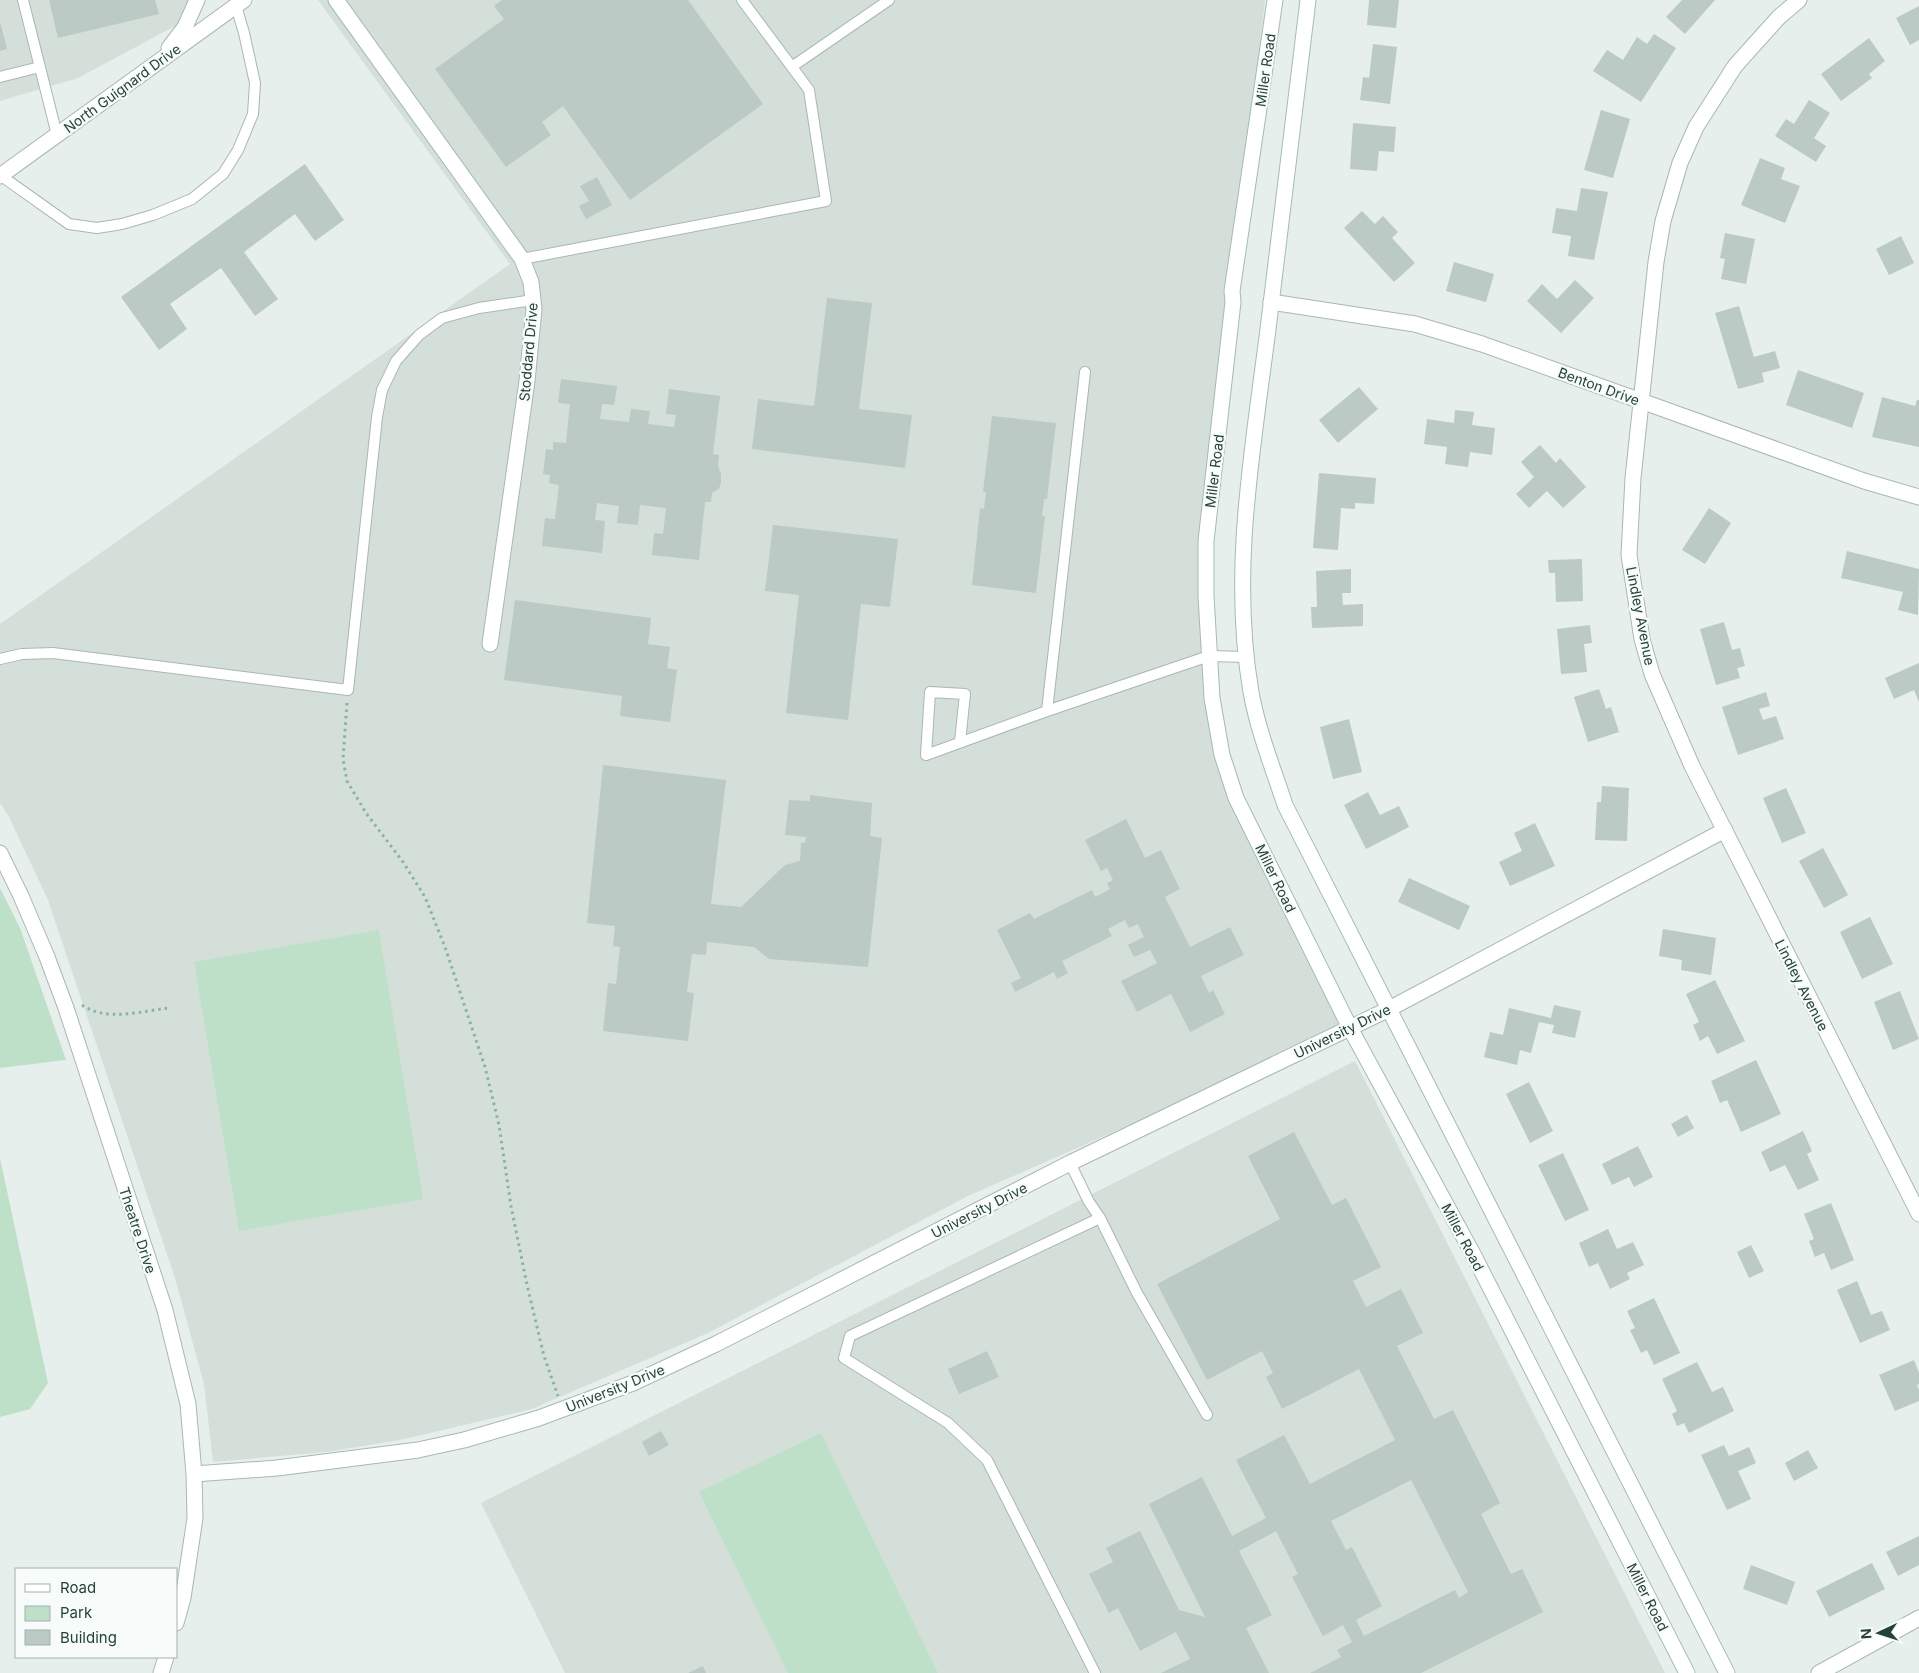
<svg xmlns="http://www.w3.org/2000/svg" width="1919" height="1673" font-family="Inter,sans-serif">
	<rect width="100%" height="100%" fill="#e6efeb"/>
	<path fill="#d4dfda" d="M0,0h189l-12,25 -99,53 -78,23z
		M318,0h947l-60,516 20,260 125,252 -382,168 -260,137 -176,76 -132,31 -74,12 -113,10 -9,-78 -29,-106 -127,-378 -40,-85 -8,-12v-179l510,-360z
		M1355,1061l310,612h-1100l-84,-170z"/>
	<path fill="#bfe0c8" d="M0,888l20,40 46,132 -66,8z
		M379,930l44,269 -184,32 -45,-269z
		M0,1158l48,225 -18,26 -30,8z
		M821,1433l117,240h-150l-89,-181z"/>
	<path fill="#bbcac4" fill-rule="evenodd" d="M49,0h106l4,14 -101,24z
		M502,0h186l75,104 -133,96 -67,-94 -21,16 9,13 -45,32 -71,-98 69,-50 -10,-13z
		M1369,0h30l-3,28 -29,-3z
		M1682,0h33l-30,34 -19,-17z
		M1919,6v34l-9,5 -14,-27z
		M0,22l7,27 -7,2z
		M1654,34l22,14 -35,54 -48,-31 14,-21 16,10 14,-23 10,7z
		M1869,38l16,23 -16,13 3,4 -31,23 -20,-27z
		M1373,44l24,3 -7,57 -30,-4 3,-23 6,1z
		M1809,100l21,13 -16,25 12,8 -10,16 -41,-26 11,-17 8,5z
		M1601,110l29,9 -17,59 -29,-8z
		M1353,123l43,4 -2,25 -15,-1 -2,20 -27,-2z
		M1760,158l25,10 -4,11 19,7 -15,37 -44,-18z
		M305,164l39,56 -29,21 -20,-27 -51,38 34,47 -23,17 -34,-48 -51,36 17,25 -28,21 -38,-53z
		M597,177l15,28 -26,14 -7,-13 10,-5 -9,-15z
		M1581,188l27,4 -14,68 -26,-4 3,-20 -19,-3 4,-25 21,3z
		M1362,211l13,13 8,-8 15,16 -6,6 23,25 -21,19 -50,-54z
		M1725,233l30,6 -9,45 -25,-5 4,-20 -5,-1z
		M1901,236l13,27 -25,12 -13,-26z
		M1454,262l40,12 -8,28 -40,-11z
		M1575,280l19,18 -33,35 -34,-32 15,-17 15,15z
		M827,298l45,5 -13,106 53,6 -7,53 -153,-19 6,-50 56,7z
		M1739,306l15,51 21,-6 5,17 -18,5 2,9 -26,7 -23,-76z
		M1798,370l66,23 -12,35 -66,-23z
		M561,379l56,7 -3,19 -12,-1 -2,15 29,3 2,-13 19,2 -2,13 26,3 2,-12 -10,-1 3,-25 51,7 -7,58 6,1 -1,11 3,8v8l-2,7 -7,4 -1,9h-6l-6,58 -47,-5 2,-22 9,1 3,-26 -26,-3 -2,20 -21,-2 2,-17 -22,-3 -2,17 10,1 -3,32 -60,-7 3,-28 10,1 4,-34 -10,-2 1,-8 -7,-1 3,-25 7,1v-8l13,1 4,-39 -12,-1z
		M1359,387l19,22 -40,34 -19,-23z
		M1882,397l33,9 2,-6h2v47l-47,-10z
		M1455,410l19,2 -2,13 23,3 -3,27 -22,-3 -2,15 -23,-3 2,-17 -23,-3 3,-25 27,4z
		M992,416l64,7 -9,76h-3l-2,17h3l-9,77 -64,-8 8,-77 4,1 2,-17h-3z
		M1540,445l16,18 4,-5 26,29 -23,21 -16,-17 -18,17 -13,-14 18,-17 -13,-15z
		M1319,473l57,5 -2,26 -19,-1v6l-14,-1 -3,42 -25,-2z
		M1709,508l22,15 -26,41 -23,-14z
		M773,525l125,14 -8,68 -29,-3 -13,116 -62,-7 13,-118 -34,-4z
		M1847,551l72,18 -1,46 -20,-5 5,-18 -62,-14z
		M1582,559l1,42 -27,1 -1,-29h-6l-1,-13z
		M1351,569v24h-9l1,12 20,-1v22l-51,2 -1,-21h6l-1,-36z
		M515,600l136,18 -3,26 22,3 -3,21 10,2 -7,52 -50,-6 2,-20 -118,-16z
		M1724,622l8,28 8,-2 5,18 -8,2 3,10 -24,7 -16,-56z
		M1590,625l2,18 -8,1 3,28 -26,2 -4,-45z
		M1919,663v39l-5,-12 -20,9 -9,-21z
		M1599,689l7,20 5,-2 8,25 -31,10 -14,-45z
		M1766,692l4,14 -11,3 4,11 13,-4 8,23 -46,16 -16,-48z
		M1349,719l13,53 -29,7 -13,-52z
		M603,765l123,15 -15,124 30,3 44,-42 15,-4 1,-18h4l1,-6 -21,-2 4,-35 21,1v-6l62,8 -2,33 12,2 -14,129 -99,-8 -15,-12 -47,-5 -1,13 -14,-1 -5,38 7,1 -6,48 -85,-10 5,-48 8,1 4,-37 -7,-1 2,-20 -28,-3z
		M1602,786l27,2 -2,53 -32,-1 2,-38h4z
		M1786,788l20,45 -24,10 -19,-45z
		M1368,792l12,23 19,-9 10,21 -43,22 -22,-44z
		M1126,819l19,39 16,-8 19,39 -15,8 25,50 40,-20 14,28 -43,21 8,17 4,-3 12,24 -35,18 -19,-38 -34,18 -16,-31 36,-18 -7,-13 -16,7 -6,-12 16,-8 -6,-13 -9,4 -4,-8 -17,9 4,7 -50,25 6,12 -11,6 -3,-7 -39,20 -4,-9 10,-5 -24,-48 33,-17 4,6 58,-29 3,7 15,-8 -3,-6 6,-3 -6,-12 -6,3 -16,-31z
		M1535,823l20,43 -45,20 -11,-24 23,-11 -8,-18z
		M1823,848l25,47 -24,13 -25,-47z
		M1409,878l61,28 -11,24 -61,-28z
		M1870,917l23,47 -31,15 -22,-47z
		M1663,929l53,9 -5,37 -30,-5 1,-10 -23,-4z
		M1715,980l30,61 -28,13 -9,-18 -8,5 -7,-16 6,-3 -13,-28z
		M1900,991l19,48 -26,11 -19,-48z
		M1554,1005l27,6 -6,27 -23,-5 2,-8 -15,-3 -8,31 -11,-3 -3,15 -33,-8 6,-25 13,3 6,-27 42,10z
		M1756,1060l25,54 -40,18 -14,-32 -7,3 -9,-22z
		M1529,1082l24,49 -23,12 -24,-49z
		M1687,1115l7,13 -16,9 -7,-13z
		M1803,1131l9,20 -5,3 12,26 -21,10 -13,-25 -15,7 -9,-20z
		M1294,1132l38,73 14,-7 35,69 -28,14 13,26 35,-18 22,44 -26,13 37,73 19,-9 47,93 -19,11 30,60 11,-5 21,43 -122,61h-111l31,-16 -4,-7 15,-8 -9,-17 -20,11 -31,-59 6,-3 -22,-43 -37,20 33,64 -26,13 23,45h-108l29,-14 -14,-27 -36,19 -22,-43 -9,5 -20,-39 24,-12 -7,-14 34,-17 39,79 26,7 -56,-113 53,-27 30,59 34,-18 -30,-58 48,-25 26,49 85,-44 -36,-71 -77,40 -16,-32 7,-4 -11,-22 -55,29 -50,-96 123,-65 -32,-63zM1411,1480l57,112 -9,6 -4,-8 -91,46 -8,-16 26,-14 -30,-59 -6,3 -15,-29z
		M1638,1146l15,31 -19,10 -5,-10 -17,8 -10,-21z
		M1563,1153l26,57 -24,11 -27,-56z
		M1831,1203l23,57 -23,10 -7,-17 -9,4 -6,-16 5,-2 -10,-25z
		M1608,1229l9,20 16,-7 11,23 -17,8 3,6 -20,10 -12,-26 -9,4 -10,-24z
		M1751,1245l13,26 -15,7 -12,-26z
		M1857,1281l14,34 11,-4 8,19 -30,13 -23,-53z
		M1654,1298l26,55 -26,12 -7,-15 -6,3 -11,-23 5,-2 -8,-17z
		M987,1351l12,26 -40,17 -11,-25z
		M1914,1360l5,13v11l-2,1 2,5v11l-24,10 -16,-36z
		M1697,1362l15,30 11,-5 11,24 -45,22 -5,-10 -7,3 -5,-12 5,-3 -15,-32z
		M661,1431l8,14 -20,11 -7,-14z
		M1724,1445l5,11 20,-9 7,16 -18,8 13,28 -24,11 -26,-55z
		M1808,1450l10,18 -24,13 -9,-18z
		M1919,1536v29l-21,11 -12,-24z
		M1872,1563l13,26 -56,28 -13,-26z
		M1751,1565l44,17 -8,23 -44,-16z
		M703,1666l3,7h-18z"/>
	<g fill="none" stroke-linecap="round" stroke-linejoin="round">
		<defs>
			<path id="lane" d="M23,0l34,135
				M793,66l96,-66
				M0,77l40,-10
				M0,175l69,49 28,4 25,-4 31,-9 39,-16 31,-25 15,-24 15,-36 2,-31 -11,-50 -8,-27
				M522,259l304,-58 -17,-111 -67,-90
				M0,659l22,-5 31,-1 295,37 29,-273 5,-27 14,-29 23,-26 23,-17 37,-10 54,-8
				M1047,711l38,-339
				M960,742l5,-48 -35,-2 -4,63 121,-44 162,-55 38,1
				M1070,1163l19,39 11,16 37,75 70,122
				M1095,1673l-108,-213 -39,-37 -104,-65 6,-22 250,-118"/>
			<path id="street" d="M336,0l186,259 9,23 3,27 -7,72 -37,263
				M1799,0l-20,17 -44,49 -39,61 -16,36 -17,58 -7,41 -23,216 -4,77 13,84 10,35 40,92 227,448
				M169,48l16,-21 12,-27
				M0,176l244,-176
				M1271,302l144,22 67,20 382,137 55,16
				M0,853l21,43 26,61 19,51 99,302 23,94 6,70 1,44 -12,80 -7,25
				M194,1474l83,-6 141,-18 46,-10 75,-22 94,-35 83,-39 354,-181 319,-154 336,-179
				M161,1673l5,-16
				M1819,1673l100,-55"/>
			<path id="secondary" d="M1275,0l-43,291 1,11 -27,239v55l6,102 10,57 14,43 114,230 123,226 214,419
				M1308,0c-13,110 -27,219 -40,329 -15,120 -38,242 -17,363 7,39 22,76 34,113l442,868"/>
		</defs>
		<use href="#lane" stroke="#a8b8b2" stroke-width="12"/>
		<use href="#street" stroke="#a8b8b2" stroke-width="17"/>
		<use href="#secondary" stroke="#a4bbb3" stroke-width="17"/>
		<path stroke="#86b3a5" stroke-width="3" stroke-dasharray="2.5 4" stroke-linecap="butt" d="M347,703l-4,56 4,22 19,32 37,49 22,35 20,50 40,120 14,58 12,81 16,79 17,71 14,40
			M82,1005c24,17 60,6 87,3"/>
		<use href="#lane" stroke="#fff" stroke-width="10"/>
		<use href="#street" stroke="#fff" stroke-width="15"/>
		<use href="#secondary" stroke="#fff" stroke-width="15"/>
	</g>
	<g text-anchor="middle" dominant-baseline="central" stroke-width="4.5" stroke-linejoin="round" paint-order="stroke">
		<g font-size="14" fill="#24423a" stroke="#f7fbf9">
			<text transform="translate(1265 70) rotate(-82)">Miller Road</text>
			<text transform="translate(122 88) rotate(-36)">North Guignard Drive</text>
			<text transform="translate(528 352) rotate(-85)">Stoddard Drive</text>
			<text transform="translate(1599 386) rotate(20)">Benton Drive</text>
			<text transform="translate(1214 471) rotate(-83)">Miller Road</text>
			<text transform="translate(1641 616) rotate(79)">Lindley Avenue</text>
			<text transform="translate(1276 878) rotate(64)">Miller Road</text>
			<text transform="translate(1802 985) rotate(63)">Lindley Avenue</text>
			<text transform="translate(1342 1031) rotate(-26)">University Drive</text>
			<text transform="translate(979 1210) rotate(-27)">University Drive</text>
			<text transform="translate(138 1230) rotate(72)">Theatre Drive</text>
			<text transform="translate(1463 1237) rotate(62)">Miller Road</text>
			<text transform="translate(615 1388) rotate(-22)">University Drive</text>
			<text transform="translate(1648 1597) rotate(63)">Miller Road</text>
		</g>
	</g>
	<rect x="15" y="1568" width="162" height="90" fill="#f7fbf9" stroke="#a3b1ad"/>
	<rect x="25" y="1584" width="25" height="8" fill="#ffffff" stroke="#a3b1ad"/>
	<text x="60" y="1593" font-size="15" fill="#24423a">Road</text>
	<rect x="25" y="1606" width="25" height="15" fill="#bfe0c8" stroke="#a3b1ad"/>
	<text x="60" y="1618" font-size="15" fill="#24423a">Park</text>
	<rect x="25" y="1630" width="25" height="15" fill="#bbcac4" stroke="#a3b1ad"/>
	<text x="60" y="1643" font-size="15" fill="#24423a">Building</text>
	<g transform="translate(1879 1633) rotate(266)" stroke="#f7fbf9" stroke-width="4" paint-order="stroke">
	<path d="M0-4L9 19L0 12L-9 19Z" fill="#24423a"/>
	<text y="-8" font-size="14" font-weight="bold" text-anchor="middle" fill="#24423a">N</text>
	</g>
</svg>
